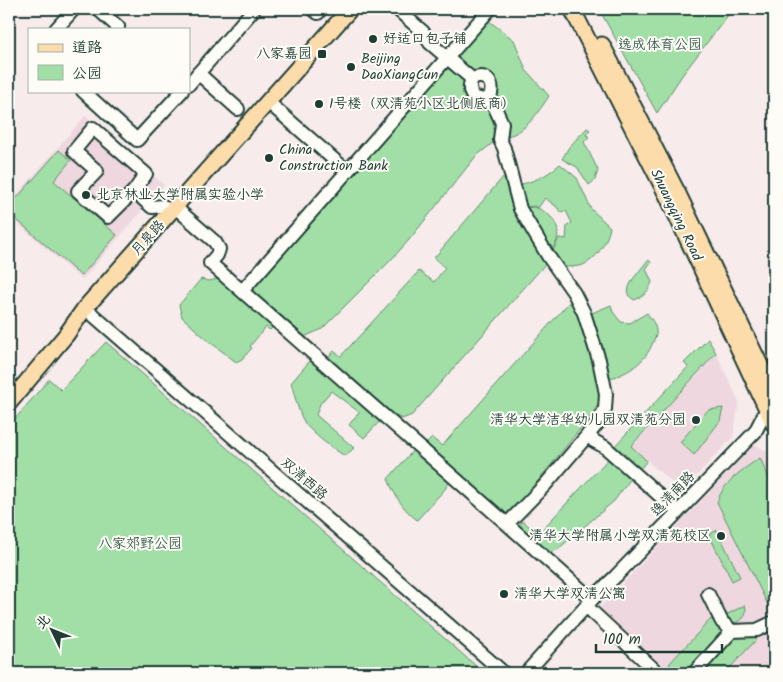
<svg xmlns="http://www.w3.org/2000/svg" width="783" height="682" font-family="Kalam,'LXGW WenKai TC',sans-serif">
	<rect width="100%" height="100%" fill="#f7ebec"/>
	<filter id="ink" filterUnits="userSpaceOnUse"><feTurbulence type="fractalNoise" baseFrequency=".02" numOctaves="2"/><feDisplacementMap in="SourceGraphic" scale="10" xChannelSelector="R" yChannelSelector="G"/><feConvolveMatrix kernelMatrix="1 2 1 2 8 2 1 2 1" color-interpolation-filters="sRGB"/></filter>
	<g filter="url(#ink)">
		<path fill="#efd7df" d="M85,116l79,69 -82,95 -73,-64v-12z
			M716,353l23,49 -6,35 -51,54 -51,-44z
			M754,444l17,9 3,6v214h-116l-63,-60z"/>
		<path fill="#a1dfa7" stroke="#608e6e" d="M599,9h132l1,1 -49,64 -26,39z
			M485,18l29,22 12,30 23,26c-10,15 -24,38 -43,40l-14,-39 3,-8 -43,-33z
			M445,64l21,17 -1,8 23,11 8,15 2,24 -22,17 -67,84 -20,22 -67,67 -18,8 -55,-46z
			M587,128l3,2 -4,4 3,3 -5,5 14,28 -3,10 -6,5 -12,-18 -15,-8 7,-12z
			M59,150l12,10 -17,21 63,54 -36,41 -72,-63v-6z
			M560,164l17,14 14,31 19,18c-2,14 -14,33 -27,38 -6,2 -14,2 -20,2l-11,-14 7,-15 7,1 1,-13 5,-3 -6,-12 -6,1 -3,-5 -12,-9 -7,10 -4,-2 -14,2 -6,-22c18,-4 32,-9 46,-22z
			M504,176l14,34 29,52 -135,153 -10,4 -21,-12 -54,-48 7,-8 7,5 78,-85 15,11 11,-14 -11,-10z
			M534,207c21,7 32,24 17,44l-25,-43z
			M648,260l3,2 -5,7 6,13c-4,10 -8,15 -18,18l-6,-5 1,-8 4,-8z
			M224,278l47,42 2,7 -3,3 -4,-3 -16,19 2,2 -10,11 -6,3 -30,-23 -24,-22 -3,-12 22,-26 7,2z
			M572,299l17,38 12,62 -8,14 -82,101 -7,1 -80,-69 8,-8 10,8z
			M611,305l2,7 8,10 9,1 17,-10c4,6 8,10 9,17 1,4 -1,8 -3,12 -7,20 -27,34 -48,37l-18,-64z
			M708,339l8,14 -85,93 16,15 -9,10 -25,-23 75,-81 -4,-4z
			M106,342l378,331h-475v-247l40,-47 12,11z
			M314,356l69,62 -19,20 -15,-13 10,-13 -28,-21 -11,13 -4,11 38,33 -9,8c-13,-8 -27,-18 -37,-29 -9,-9 -13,-32 -17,-44z
			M723,408l-3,13 -26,34 -14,-13 28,-32z
			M415,448l35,33 -5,8 -28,31c-15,-12 -22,-24 -29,-41z
			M610,457l22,20 -18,24 -57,49 -7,3 -5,-1 -28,-25 6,-6 15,13z
			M760,458l14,31v115l-5,3 -52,-105c7,-21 25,-32 43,-44z
			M717,530l23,47 -8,4 -23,-46z
			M745,605c5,14 -12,25 -19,10z
			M711,619l10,10 2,6 -32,38h-12l-10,-9z
			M751,634l6,5 -32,34h-26l35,-37z"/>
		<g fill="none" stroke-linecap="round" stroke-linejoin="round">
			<defs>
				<path id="minor" d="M98,9l20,18 -1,2
					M313,9l5,4
					M56,29l18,-20
					M198,73l40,36
					M472,79c-3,6 -3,12 1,18l10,3 7,-3
					M189,84l65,-75
					M83,91l54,49 45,-49
					M268,102l79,69
					M134,191l12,-17 -53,-46 -19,23 23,20 -19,20 30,26 26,-26 18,16 11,-1
					M175,207l40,35 4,7 -2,6 -7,8 297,261 38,-39 53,-62 7,-14 1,-15 -7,-34 -15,-47 -10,-20 -26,-37 -28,-47 -16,-61 -4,-8 2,-17 -12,-26c5,-15 -4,-24 -18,-18l-42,-36 -7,-11 -26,-23
					M242,291l248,-282
					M85,308l419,365
					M588,434l6,7 11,6 72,64
					M507,524l79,70h11
					M708,594l14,28 10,9
					M586,606l72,67
					M526,673l71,-79 19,-18 139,-144 15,-29
					M694,673l38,-42 25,-1 17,-8"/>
				<path id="major" d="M572,9l96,188 106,227
					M602,45l76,149 96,200
					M9,403l57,-68 19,-27 265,-299"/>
			</defs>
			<use href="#minor" stroke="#1f3d34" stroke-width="16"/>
			<use href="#major" stroke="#1f3d34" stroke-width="19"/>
			<use href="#minor" stroke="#fdfcf7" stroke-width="12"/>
			<use href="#major" stroke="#fddcac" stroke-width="15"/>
		</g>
	</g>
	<g fill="#1f3d34" stroke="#fdfcf7" stroke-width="2">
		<circle cx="373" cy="39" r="5"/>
		<rect x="317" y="49" width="10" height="10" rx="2.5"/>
		<circle cx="351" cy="67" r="5"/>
		<circle cx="319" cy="104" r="5"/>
		<circle cx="269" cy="158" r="5"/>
		<circle cx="86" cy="195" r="5"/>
		<circle cx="696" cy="420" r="5"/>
		<circle cx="721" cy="536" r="5"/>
		<circle cx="504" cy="594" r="5"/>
	</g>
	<g text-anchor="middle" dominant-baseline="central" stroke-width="4" stroke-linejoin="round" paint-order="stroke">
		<g font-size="14" fill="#1f3d34" stroke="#fdfcf7" text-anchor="start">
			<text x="383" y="39">好适口包子铺</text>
			<text x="312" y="54" text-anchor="end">八家嘉园</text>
			<text x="361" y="59">Beijing<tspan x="361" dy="16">DaoXiangCun</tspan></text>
			<text x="329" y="104">1号楼（双清苑小区北侧底商）</text>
			<text x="279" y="150">China<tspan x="279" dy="16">Construction Bank</tspan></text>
			<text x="96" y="195">北京林业大学附属实验小学</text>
			<text x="686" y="420" text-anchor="end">清华大学洁华幼儿园双清苑分园</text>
			<text x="711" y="536" text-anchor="end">清华大学附属小学双清苑校区</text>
			<text x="514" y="594">清华大学双清公寓</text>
		</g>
		<g font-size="14" fill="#395d4b" stroke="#fdfcf7">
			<text x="660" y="45">逸成体育公园</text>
			<text x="140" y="544">八家郊野公园</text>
		</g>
		<g font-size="14" fill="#1f3d34" stroke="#fdfcf7">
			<text transform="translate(676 215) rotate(64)">Shuangqing Road</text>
			<text transform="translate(148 238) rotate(-48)">月泉路</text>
			<text transform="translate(304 479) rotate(41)">双清西路</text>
			<text transform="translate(673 494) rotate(-46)">逸清南路</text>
		</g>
	</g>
	<rect width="783" height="682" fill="none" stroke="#fdfcf7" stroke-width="30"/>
	<rect x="15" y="15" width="753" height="652" fill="none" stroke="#1f3d34" stroke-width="2" filter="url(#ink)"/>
	<rect x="28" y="28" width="162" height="65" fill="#fdfcf7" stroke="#a4b0a9"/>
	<rect x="38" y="44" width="25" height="8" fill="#fddcac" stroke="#a4b0a9"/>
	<text x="72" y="52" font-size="15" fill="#1f3d34">道路</text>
	<rect x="38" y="65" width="25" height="15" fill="#a1dfa7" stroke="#a4b0a9"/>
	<text x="72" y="78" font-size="15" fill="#1f3d34">公园</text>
	<g transform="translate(52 630) rotate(313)" stroke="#fdfcf7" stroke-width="4" paint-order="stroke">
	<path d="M0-4L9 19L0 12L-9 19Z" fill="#1f3d34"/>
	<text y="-8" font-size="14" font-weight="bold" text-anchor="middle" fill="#1f3d34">北</text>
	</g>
	<path d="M596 644v8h126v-8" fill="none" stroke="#1f3d34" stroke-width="2.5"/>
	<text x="603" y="644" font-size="15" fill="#1f3d34" stroke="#fdfcf7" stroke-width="4" paint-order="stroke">100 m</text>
</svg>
